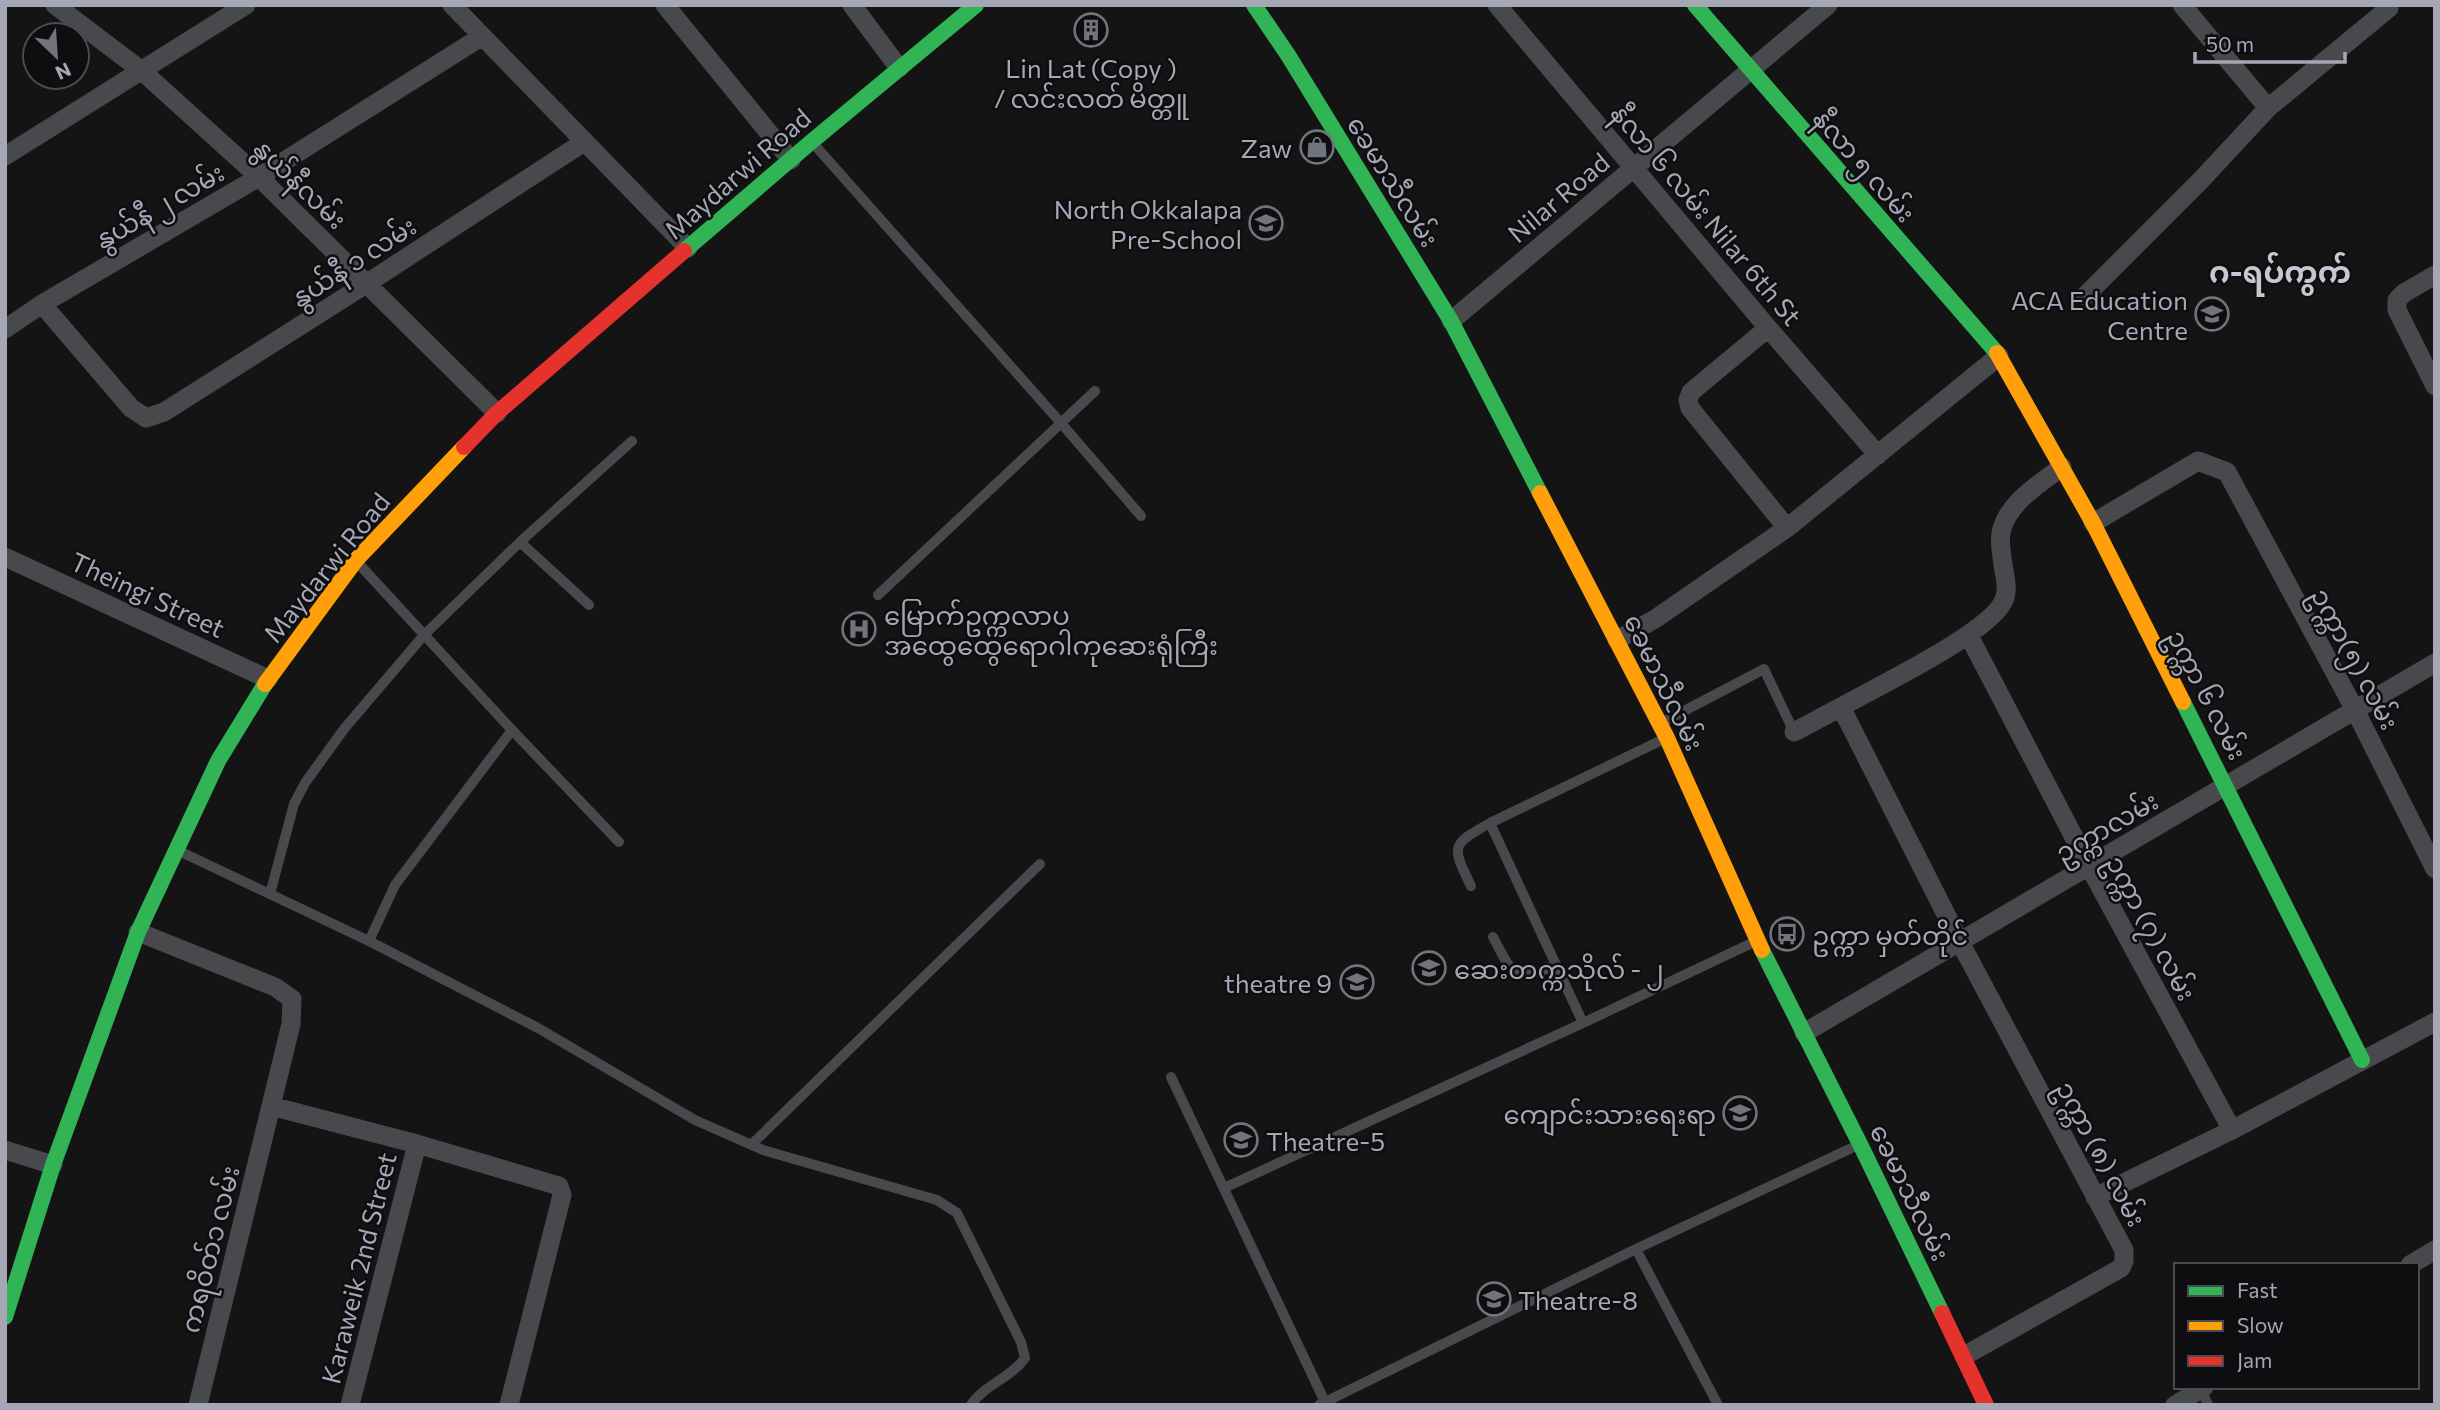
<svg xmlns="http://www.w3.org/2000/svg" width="2440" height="1410" font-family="Commissioner,'Noto Sans Myanmar',sans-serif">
	<rect width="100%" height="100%" fill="#141414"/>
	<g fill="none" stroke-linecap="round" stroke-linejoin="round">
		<path stroke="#48494c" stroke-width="10" d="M812,142l249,281 80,93
			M520,542l69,63
			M358,563l154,167 107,112
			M878,595l217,-204
			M1663,722l101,-53 30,63
			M1666,738l-176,85 93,200 171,-81
			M177,850l192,91 169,87 157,92 68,30 174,50 20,13 64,129 4,16c-14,20 -41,27 -54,47
			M1471,886c-20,-41 -20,-41 19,-63
			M270,894l24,-90 11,-21 39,-54 80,-94 96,-93 112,-101
			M1493,937c19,36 22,49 63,27
			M369,941l26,-56 117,-155
			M1171,1077l154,325
			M751,1145l289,-281
			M1224,1188l359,-165
			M1636,1249l82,156
			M2201,1389l7,16
			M1319,1405l317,-156 222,-104"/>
		<path stroke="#48494c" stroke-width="19" d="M55,5l87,66 117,106 238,236
			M452,5l236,243
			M665,5l126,155
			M852,5l47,63
			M1497,5l271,323 110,127
			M2182,5l86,103
			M5,156l241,-151
			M2435,275l-31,18 -7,7v10l38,76
			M2085,296l116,-116 67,-72 121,-100
			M42,304l89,104 15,10 18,-6 202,-128 218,-142
			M1451,321l377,-316
			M1768,328l-77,64 -3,8 2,8 97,120
			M5,329l37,-25 217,-127 222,-140
			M2093,523l105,-62 29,11 128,238 80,159
			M5,557l263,122
			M1969,636l120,230 143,264
			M1617,640l38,-21 132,-91 212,-172
			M1841,707c35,-20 146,-73 162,-105 6,-11 2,-25 0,-37 -1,-10 -4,-21 -2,-32 5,-29 39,-50 61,-66
			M1794,732l47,-25 119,235 164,308v11l-3,7 -157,88
			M138,932l137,55 17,12 -1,25 -93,381
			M1804,1033l631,-370
			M271,1106l146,38 142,42 3,9 -53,210
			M5,1150l48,15
			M2095,1197l137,-67 203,-108
			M2410,1265l25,-15
			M350,1405l67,-261
			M2175,1405l29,-18"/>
		<path stroke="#30b455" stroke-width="16" d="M1254,5l34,50 163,266 89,172
			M1695,5l302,348
			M684,251l127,-109 165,-137
			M2183,702l179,358
			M1762,950l98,194 82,169
			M5,1317l48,-152 85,-233 80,-171 47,-77"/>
		<path stroke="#ff9f0a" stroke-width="16" d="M1997,353l96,170 90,179
			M1540,493l127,245 95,212
			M265,684l91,-124 108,-113"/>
		<path stroke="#e5322d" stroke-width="16" d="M464,447l33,-34 187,-162
			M1942,1313l44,92"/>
	</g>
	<defs>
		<symbol id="building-ring" viewBox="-11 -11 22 22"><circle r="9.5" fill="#0e0e10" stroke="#72747d" stroke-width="1.5"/><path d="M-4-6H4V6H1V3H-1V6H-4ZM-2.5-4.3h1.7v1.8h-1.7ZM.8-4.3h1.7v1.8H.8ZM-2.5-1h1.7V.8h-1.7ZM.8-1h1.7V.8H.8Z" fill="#72747d"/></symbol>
		<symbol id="shop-ring" viewBox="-11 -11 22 22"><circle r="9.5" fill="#0e0e10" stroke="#72747d" stroke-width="1.5"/><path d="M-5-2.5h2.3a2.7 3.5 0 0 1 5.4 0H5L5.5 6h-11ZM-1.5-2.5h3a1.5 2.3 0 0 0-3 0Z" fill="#72747d"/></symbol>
		<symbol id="school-ring" viewBox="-11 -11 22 22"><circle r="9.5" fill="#0e0e10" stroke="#72747d" stroke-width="1.5"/><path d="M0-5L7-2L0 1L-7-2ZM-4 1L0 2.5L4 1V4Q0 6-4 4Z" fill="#72747d"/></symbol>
		<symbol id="hospital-ring" viewBox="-11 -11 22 22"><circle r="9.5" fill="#0e0e10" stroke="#72747d" stroke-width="1.5"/><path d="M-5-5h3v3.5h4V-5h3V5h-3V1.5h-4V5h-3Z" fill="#72747d"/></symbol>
		<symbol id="bus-ring" viewBox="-11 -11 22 22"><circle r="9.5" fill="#0e0e10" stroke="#72747d" stroke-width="1.5"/><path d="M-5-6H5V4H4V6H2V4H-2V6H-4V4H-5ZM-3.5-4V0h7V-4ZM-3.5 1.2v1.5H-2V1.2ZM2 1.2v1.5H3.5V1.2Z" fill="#72747d"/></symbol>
		<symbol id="university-ring" viewBox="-11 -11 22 22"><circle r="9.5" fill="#0e0e10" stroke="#72747d" stroke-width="1.5"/><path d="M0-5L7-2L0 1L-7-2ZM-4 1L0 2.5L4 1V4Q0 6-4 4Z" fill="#72747d"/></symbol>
	</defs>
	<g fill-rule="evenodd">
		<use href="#building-ring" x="1072" y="11" width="38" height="38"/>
		<use href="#shop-ring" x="1298" y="128" width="38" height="38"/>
		<use href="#school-ring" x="1247" y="204" width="38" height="38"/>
		<use href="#school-ring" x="2193" y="295" width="38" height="38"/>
		<use href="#hospital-ring" x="840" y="610" width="38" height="38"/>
		<use href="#bus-ring" x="1768" y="915" width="38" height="38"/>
		<use href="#university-ring" x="1410" y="949" width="38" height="38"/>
		<use href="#university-ring" x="1338" y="963" width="38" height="38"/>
		<use href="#university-ring" x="1721" y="1094" width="38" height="38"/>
		<use href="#university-ring" x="1222" y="1121" width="38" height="38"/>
		<use href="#university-ring" x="1475" y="1280" width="38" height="38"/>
	</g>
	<g text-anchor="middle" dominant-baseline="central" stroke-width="5" stroke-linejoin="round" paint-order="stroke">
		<g font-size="26" fill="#a5a7b5" stroke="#0e0e10" text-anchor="end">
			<text x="1091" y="67" text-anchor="middle">Lin Lat (Copy )<tspan x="1091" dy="30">/ လင်းလတ် မိတ္တူ</tspan></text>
			<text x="1292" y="147">Zaw</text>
			<text x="1242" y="208">North Okkalapa<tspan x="1242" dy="30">Pre-School</tspan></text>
			<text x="2188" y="299">ACA Education<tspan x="2188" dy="30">Centre</tspan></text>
			<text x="884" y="614" text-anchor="start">မြောက်ဥက္ကလာပ<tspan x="884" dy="30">အထွေထွေရောဂါကုဆေးရုံကြီး</tspan></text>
			<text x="1812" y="934" text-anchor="start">ဥက္ကာ မှတ်တိုင်</text>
			<text x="1454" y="968" text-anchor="start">ဆေးတက္ကသိုလ် - ၂</text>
			<text x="1332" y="982">theatre 9</text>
			<text x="1716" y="1113">ကျောင်းသားရေးရာ</text>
			<text x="1266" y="1140" text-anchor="start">Theatre-5</text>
			<text x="1518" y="1299" text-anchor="start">Theatre-8</text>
		</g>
		<g font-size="26" fill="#a5a7b5" stroke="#0e0e10">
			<text transform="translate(1865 165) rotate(49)">နီလာ ၅ လမ်း</text>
			<text transform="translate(737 173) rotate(-41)">Maydarwi Road</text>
			<text transform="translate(1394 181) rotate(58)">ခေမာသီလမ်း</text>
			<text transform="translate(301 183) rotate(44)">နွယ်နီလမ်း</text>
			<text transform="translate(1558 197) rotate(-40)">Nilar Road</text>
			<text transform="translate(159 205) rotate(-30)">နွယ်နီ ၂ လမ်း</text>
			<text transform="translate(1707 214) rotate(50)">နီလာ ၆ လမ်း Nilar 6th St</text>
			<text transform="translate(353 261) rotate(-33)">နွယ်နီ ၁ လမ်း</text>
			<text transform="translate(326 567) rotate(-51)">Maydarwi Road</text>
			<text transform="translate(148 594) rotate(25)">Theingi Street</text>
			<text transform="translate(2356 658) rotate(62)">ဥက္ကာ(၅) လမ်း</text>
			<text transform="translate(1665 682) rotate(64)">ခေမာသီလမ်း</text>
			<text transform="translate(2208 694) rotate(63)">ဥက္ကာ ၆ လမ်း</text>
			<text transform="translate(2106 826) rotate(-30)">ဥက္ကာလမ်း</text>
			<text transform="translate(2152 927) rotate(62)">ဥက္ကာ (၇) လမ်း</text>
			<text transform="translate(2102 1153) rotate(62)">ဥက္ကာ (၈) လမ်း</text>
			<text transform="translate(1911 1192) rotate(64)">ခေမာသီလမ်း</text>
			<text transform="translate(209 1249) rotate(-76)">ကရဝိတ်၁ လမ်း</text>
			<text transform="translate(358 1268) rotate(-76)">Karaweik 2nd Street</text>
		</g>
		<g font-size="30" font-weight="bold" fill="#c6c7d1" stroke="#0e0e10">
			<text x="2280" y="270">ဂ-ရပ်ကွက်</text>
		</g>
	</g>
	<rect width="2440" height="1410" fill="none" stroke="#a5a7b5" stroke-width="14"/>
	<rect x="2174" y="1263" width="245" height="126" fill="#0e0e10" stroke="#4a4b52" stroke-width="2"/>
	<rect x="2188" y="1286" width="35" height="10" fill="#30b455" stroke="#4a4b52" stroke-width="2"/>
	<text x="2237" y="1298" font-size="21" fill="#a5a7b5">Fast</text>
	<rect x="2188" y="1321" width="35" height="10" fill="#ff9f0a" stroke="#4a4b52" stroke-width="2"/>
	<text x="2237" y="1333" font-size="21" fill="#a5a7b5">Slow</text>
	<rect x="2188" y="1356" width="35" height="10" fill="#e5322d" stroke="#4a4b52" stroke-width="2"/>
	<text x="2237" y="1368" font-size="21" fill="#a5a7b5">Jam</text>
	<g transform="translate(56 56) rotate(155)"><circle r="33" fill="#0e0e10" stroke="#4a4b52" stroke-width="2"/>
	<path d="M0-5L12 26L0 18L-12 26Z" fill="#72747d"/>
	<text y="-10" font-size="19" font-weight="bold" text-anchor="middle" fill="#a5a7b5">N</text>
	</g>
	<path d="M2195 52v10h150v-10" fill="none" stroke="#a5a7b5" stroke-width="3.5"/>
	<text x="2206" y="52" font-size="21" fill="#a5a7b5" stroke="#0e0e10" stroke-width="5" paint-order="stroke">50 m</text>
</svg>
